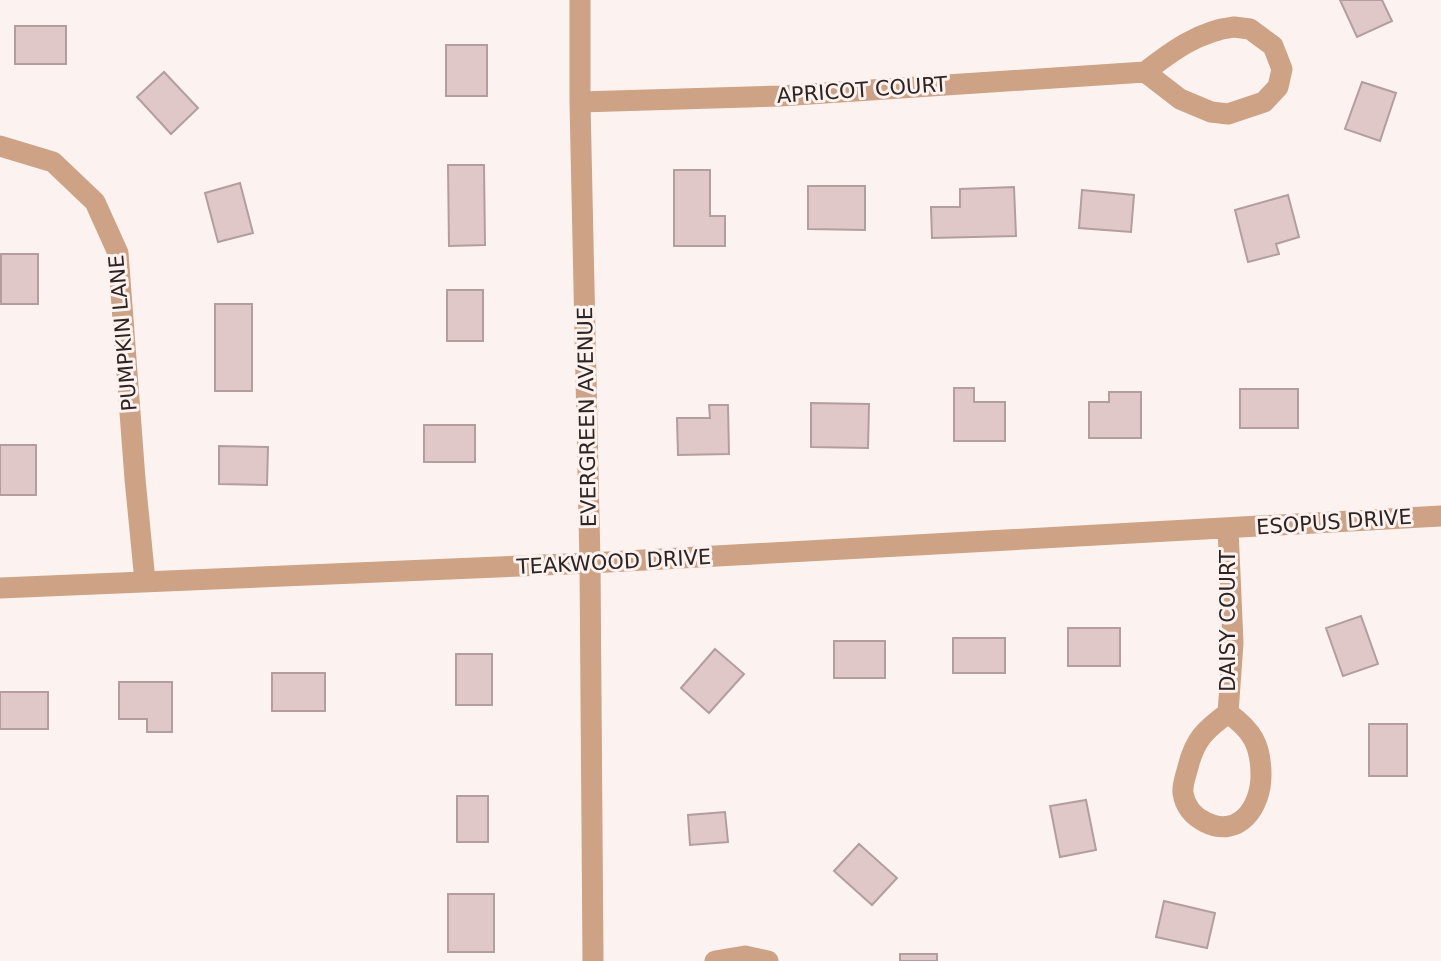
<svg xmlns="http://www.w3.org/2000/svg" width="1441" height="961" font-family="'DejaVu Sans',sans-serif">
	<rect width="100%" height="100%" fill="#fcf3f0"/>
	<path fill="#e0c8c9" stroke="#b39d9e" stroke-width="2" d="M1340,0h42l10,21 -35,16z
		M15,26h51v38h-51z
		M446,45h41v51h-41z
		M164,72l34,36 -27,26 -34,-37z
		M1362,82l34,11 -16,48 -35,-12z
		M448,165h36l1,80 -36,1z
		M674,170h36v46h15v30h-51z
		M240,183l13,50 -35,9 -13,-49z
		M808,186h57v44l-57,-1z
		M1014,187l2,49 -84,2 -1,-31h29v-18z
		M1082,190l52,5 -3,37 -52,-4z
		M1288,195l11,42 -23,7 3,10 -31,8 -13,-52z
		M1,254h37v50h-37z
		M447,290h36v51h-36z
		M215,304h37v87h-37z
		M954,388h20v14h31v39h-51z
		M1240,389h58v39h-58z
		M1109,392h32v46h-52v-36h20z
		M811,403l58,1 -1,44 -57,-1z
		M709,405h19l1,49 -51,1 -1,-37h33z
		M424,425h51v37h-51z
		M0,445h36v50h-36z
		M219,446l49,1 -1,38 -48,-1z
		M1361,616l17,48 -35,12 -17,-48z
		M1068,628h52v38h-52z
		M953,638h52v35h-52z
		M834,641h51v37h-51z
		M715,649l29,25 -35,39 -28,-25z
		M456,654h36v51h-36z
		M272,673h53v38h-53z
		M119,682h53v50h-25v-13h-28z
		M0,692h48v37h-48z
		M1369,724h38v52h-38z
		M457,796h31v46h-31z
		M1086,800l10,50 -36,7 -10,-51z
		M725,812l3,30 -38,3 -2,-30z
		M859,844l38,34 -25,27 -38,-34z
		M448,894h46v58h-46z
		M1164,901l51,12 -8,35 -51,-11z
		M900,954h37v7h-37z"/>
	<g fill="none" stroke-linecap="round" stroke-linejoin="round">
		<path stroke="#cda285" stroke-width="21" d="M580,0v102l10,461 3,398
			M1234,27l16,2 23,17 9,23 -4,18 -14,15 -36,12 -17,-2 -31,-13 -35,-27c27,-21 54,-41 89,-45z
			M580,102l200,-6 365,-24
			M0,146l53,16 42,40 23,51 17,226 10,102
			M1228,529l5,114 -5,70
			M0,588l590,-25 851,-47
			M1228,713c24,17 33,32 33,62 0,32 -22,64 -56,47 -12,-6 -20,-16 -22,-29 -1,-8 3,-18 5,-26 7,-28 17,-37 40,-54z
			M715,961l30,-5 23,5"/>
	</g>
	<g text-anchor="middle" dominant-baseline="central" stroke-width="6" stroke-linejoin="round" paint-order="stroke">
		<g font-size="21" fill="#2e2523" stroke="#fcf3f0">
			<text transform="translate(862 90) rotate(-4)">APRICOT COURT</text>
			<text transform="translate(123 333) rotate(-95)">PUMPKIN LANE</text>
			<text transform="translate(587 417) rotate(-91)">EVERGREEN AVENUE</text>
			<text transform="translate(1334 522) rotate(-4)">ESOPUS DRIVE</text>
			<text transform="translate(614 562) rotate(-3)">TEAKWOOD DRIVE</text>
			<text transform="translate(1228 621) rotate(-90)">DAISY COURT</text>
		</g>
	</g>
</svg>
